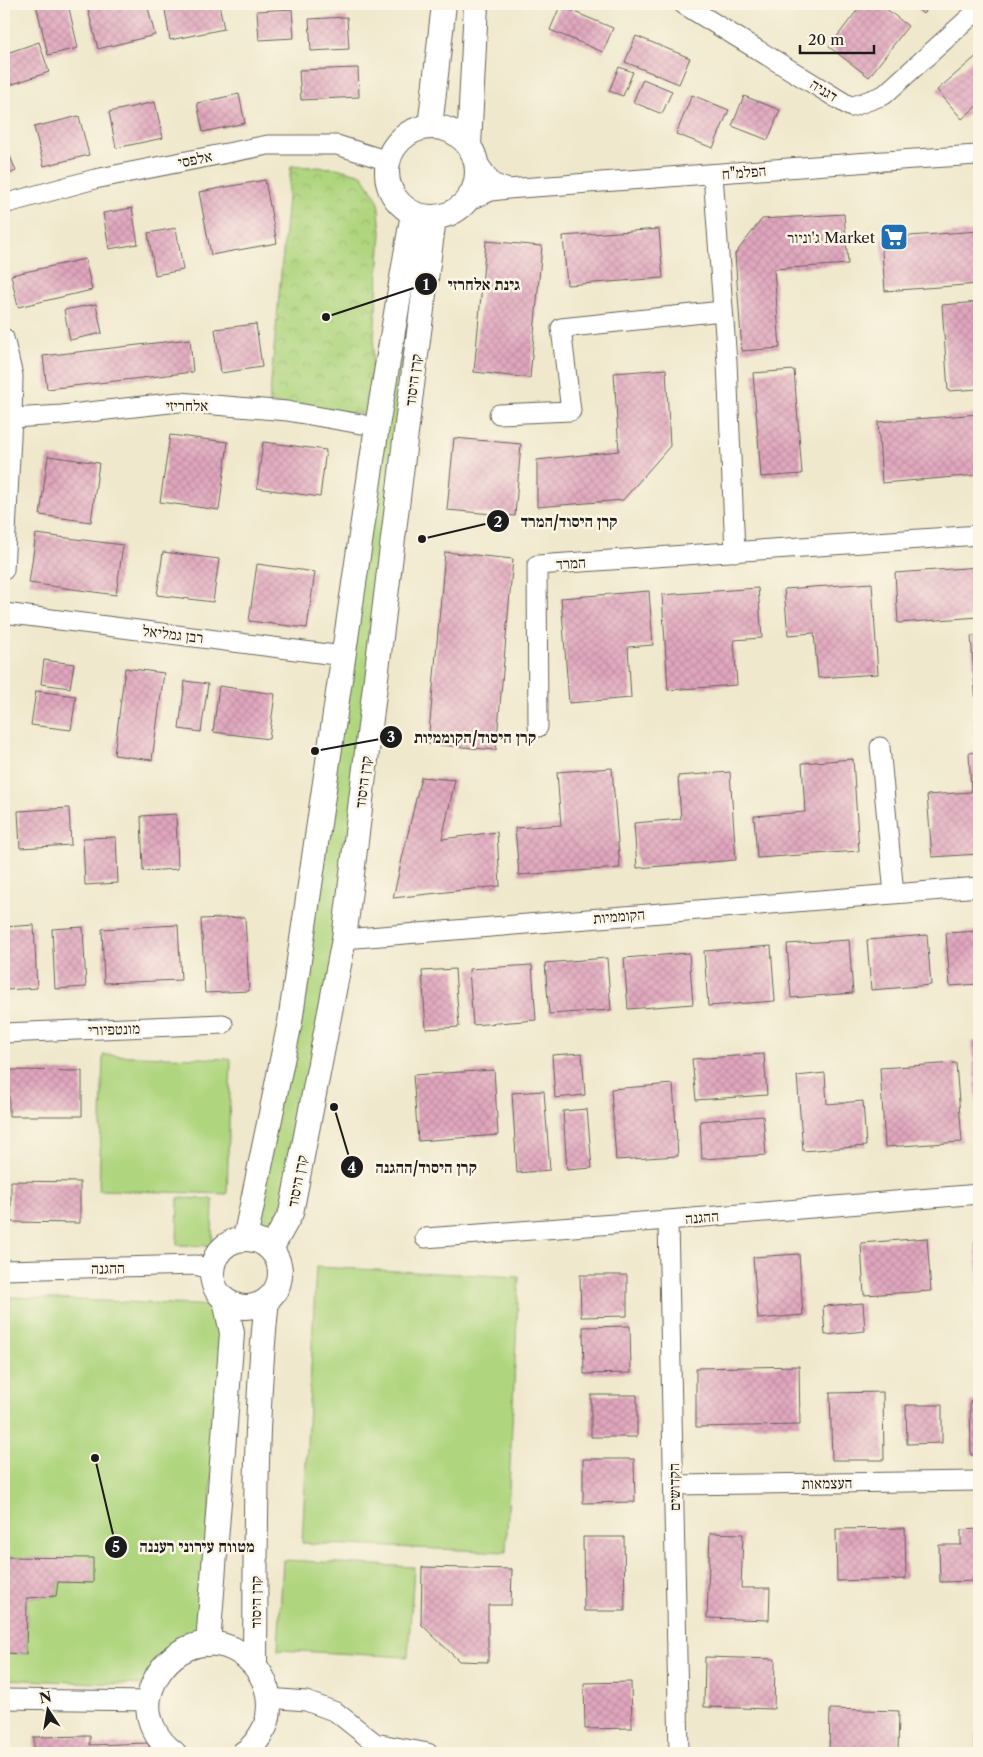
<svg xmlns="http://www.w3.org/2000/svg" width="983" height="1757" font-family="'Libre Caslon Text','Frank Ruhl Libre',serif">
	<defs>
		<pattern id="park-crowns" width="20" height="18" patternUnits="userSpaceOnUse" patternTransform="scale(1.25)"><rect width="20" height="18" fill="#afd57e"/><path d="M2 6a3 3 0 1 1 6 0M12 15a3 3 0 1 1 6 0" fill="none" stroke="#96b66c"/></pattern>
		<pattern id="building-cross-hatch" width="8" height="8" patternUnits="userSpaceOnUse" patternTransform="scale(1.25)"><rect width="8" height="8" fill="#e0a6bd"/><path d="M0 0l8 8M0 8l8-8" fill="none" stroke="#c08ea2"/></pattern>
	</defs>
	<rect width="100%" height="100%" fill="#fcf5e5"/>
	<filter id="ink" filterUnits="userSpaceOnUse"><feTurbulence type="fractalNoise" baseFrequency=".02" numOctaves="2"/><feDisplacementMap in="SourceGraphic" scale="10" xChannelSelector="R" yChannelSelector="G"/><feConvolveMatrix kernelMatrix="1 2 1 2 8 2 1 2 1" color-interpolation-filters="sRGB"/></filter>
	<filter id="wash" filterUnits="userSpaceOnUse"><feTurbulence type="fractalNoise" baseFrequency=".0096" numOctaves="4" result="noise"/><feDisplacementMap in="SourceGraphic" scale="20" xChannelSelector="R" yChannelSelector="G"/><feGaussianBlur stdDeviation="1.12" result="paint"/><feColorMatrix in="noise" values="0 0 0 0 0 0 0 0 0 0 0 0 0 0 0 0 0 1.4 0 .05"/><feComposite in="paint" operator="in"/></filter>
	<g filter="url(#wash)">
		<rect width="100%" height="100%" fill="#efe8cc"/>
		<path fill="#afd57e" stroke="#66784d" d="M414,227l12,1 -87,707 -52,273 -11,20 -17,-8z
			M103,1055l128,4 -4,135 -128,-4z
			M178,1198l35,1 -1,47 -35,-1z
			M316,1267l203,10 -13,275 -204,-9z
			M8,1297l209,9 8,27 -27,303 -54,49 -140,-6v-26l22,1 1,-56 29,-2 2,-14 34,1 1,-24 -89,-2v-198z
			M283,1560l131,7 -6,90 -130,-7z"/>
		<path fill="url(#park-crowns)" stroke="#66784d" d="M291,166l45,2 26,7 16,25 3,32 -12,183 -100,-12z"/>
		<g id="blocks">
			<path fill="url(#building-cross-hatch)" d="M36,4h32l10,44 -30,7z
				M96,4h51l8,31 -57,14 -11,-43z
				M164,4h55l5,25 -54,11z
				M862,4h18l28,22 -39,51 -40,-30z
				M913,4h20l-10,10z
				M560,6l53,22 -10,24 -53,-22z
				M292,9l2,29 -35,2 -2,-29z
				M347,17l2,32 -38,2 -2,-32z
				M636,36l54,22 -11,26 -54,-22z
				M39,42l10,30 -39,13 -6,-18v-13z
				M979,54v50l-17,15 -25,-29z
				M619,67l14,5 -10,24 -14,-5z
				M358,68l1,29 -58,3 -2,-30z
				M643,79l29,12 -10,23 -29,-12z
				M239,94l6,29 -42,9 -6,-29z
				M692,95l37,15 -16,38 -37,-14z
				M744,96l36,14 -12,30 -36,-14z
				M155,102l8,36 -47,10 -7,-36z
				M79,116l10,39 -45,11 -10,-39z
				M4,141l12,30 -12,5z
				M265,180l12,63 -66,12 -12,-63z
				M132,208l6,36 -29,5 -6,-36z
				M844,214l4,50 -74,5 6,79 -38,3 -7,-97 27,-35z
				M176,228l7,42 -28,5 -7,-42z
				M659,229l4,49 -96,7 -4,-49z
				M979,231v53l-94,7 -4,-53z
				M486,241l56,5 -12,132 -56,-6z
				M85,259l7,31 -74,17 -7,-32z
				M979,302v87l-31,2 -6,-86z
				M96,304l6,29 -32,7 -6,-30z
				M256,324l6,43 -41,6 -6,-44z
				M190,339l3,33 -146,17 -4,-33z
				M666,369l4,77 -47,54 -86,7v-47l82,-9 -5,-78z
				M794,370l8,104 -41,3 -8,-104z
				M979,414v61l-97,8 -4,-61z
				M170,435l58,7 -9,68 -59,-8z
				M454,438l67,6 -6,72 -68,-6z
				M263,442l63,8 -6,47 -63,-9z
				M48,456l51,7 -8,59 -51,-7z
				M36,534l87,11 -7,50 -87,-12z
				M163,552l56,7 -6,43 -56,-7z
				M445,552l68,7 -17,191 -68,-6z
				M257,564l58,8 -8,56 -58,-7z
				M979,567v50l-81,6 -3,-50z
				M872,583l6,91 -60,4 -4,-45 -26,2 -4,-46z
				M758,588l4,50 -28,2 3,45 -69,5 -6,-95z
				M649,591l4,54 -25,2 3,51 -62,5 -8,-105z
				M979,635v84h-2l-6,-83z
				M44,660l30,4 -4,24 -29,-4z
				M125,668l39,5 -12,87 -38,-5z
				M185,681l23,3 -7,48 -22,-3z
				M219,686l56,8 -6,45 -56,-7z
				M36,691l40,5 -5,34 -40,-5z
				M979,752v102l-47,3 -5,-62 44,-3 -2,-39z
				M853,759l6,92 -102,7 -3,-42 51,-4 -3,-49z
				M612,768l8,100 -101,7 -4,-47 46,-3 -4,-53z
				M730,772l6,88 -99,8 -3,-45 47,-4 -3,-43z
				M421,777l34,3 -13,59 55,-7 3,54 -107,12z
				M69,808l2,37 -51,3 -2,-37z
				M176,814l2,55 -35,2 -2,-55z
				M116,837l2,46 -33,2 -2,-47z
				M245,917l4,74 -44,2 -4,-74z
				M34,925l3,63 -31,2 -2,-63z
				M178,925l3,55 -77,3 -2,-54z
				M83,927l3,60 -31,2 -3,-60z
				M979,931v53l-29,2 -4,-53z
				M927,935l4,50 -60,5 -4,-50z
				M849,940l4,53 -62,5 -4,-54z
				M771,946l4,55 -67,5 -4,-55z
				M689,953l4,51 -65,5 -4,-51z
				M607,958l4,52 -62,4 -4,-51z
				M532,965l4,55 -63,5 -4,-56z
				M455,969l4,58 -33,2 -4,-58z
				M972,1041h7v77h-1z
				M582,1053l3,42 -30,3 -3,-43z
				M764,1054l3,41 -71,5 -4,-41z
				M956,1063l6,79 -77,5 -5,-79z
				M9,1070l73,1v45h-73z
				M494,1070l4,65 -80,6 -5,-66z
				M825,1073l2,31 36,-3 3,45 -63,5 -6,-75z
				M673,1084l5,72 -62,4 -5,-71z
				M544,1091l6,79 -33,3 -5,-80z
				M587,1109l5,59 -25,2 -4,-59z
				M763,1116l3,39 -64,4 -2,-38z
				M11,1181l69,1v41l-69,-1z
				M927,1238l4,53 -67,4 -3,-52z
				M975,1242h4v43h-1z
				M799,1254l4,61 -45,4 -5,-62z
				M580,1275h47v41l-46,1z
				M863,1303l2,28 -40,4 -2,-29z
				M630,1326l1,47 -47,1 -1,-47z
				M799,1366l1,59 -104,2v-59z
				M883,1392l1,68h-52l-2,-67z
				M591,1395h46v42h-46z
				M970,1401h9v54h-8z
				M906,1405h36v38l-35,1z
				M583,1459h51l1,43 -52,1z
				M905,1528l1,51 -69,2 -1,-52z
				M979,1529v52l-39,1 -1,-37h22v-15z
				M710,1533l33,1 -2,54h29l-1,32 -62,-2z
				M583,1537h41l1,74h-41z
				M4,1557l89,1v25l-35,-1 -2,14 -29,2 -1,56 -22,-1z
				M422,1567l90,2 -1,36h-23v57l-29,-1 -38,-37z
				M705,1657l70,2 -1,50 -70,-2z
				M631,1682l1,46 -47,1 -1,-46z
				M830,1709l69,2 -1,42h-69z
				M977,1717h2v36h-3z
				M90,1736v9l59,-2v10h-115v-16z"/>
		</g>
	</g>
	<g filter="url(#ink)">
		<use href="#blocks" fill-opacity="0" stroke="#66635a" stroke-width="1"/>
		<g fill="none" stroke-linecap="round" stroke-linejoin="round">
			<defs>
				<path id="minor" d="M683,4l168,103 33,-12 95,-86
					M476,160l16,23 16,6
					M713,175l14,187 8,190
					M468,201l23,-10 17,-2c157,-11 314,-25 471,-34
					M4,204l91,-25 173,-34h69l51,16
					M4,338l9,38 -1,42 -8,152
					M499,414l72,-3 -10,-83 161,-17
					M12,418l50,-3 117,-13 108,9 74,13
					M4,613l339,43
					M538,727l-1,-162 442,-30
					M880,747l14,147
					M344,939l635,-52
					M4,1033l219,-9
					M668,1220l11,533
					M425,1238l243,-18 311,-26
					M4,1270l192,-5 15,5
					M674,1485l305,-4
					M269,1698l37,3 30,11 39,31 53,10
					M4,1699l145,2"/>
				<path id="tertiary" d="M387 172a45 45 0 1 1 90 0a45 45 0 1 1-90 0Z
					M430,127l14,-123
					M469,146l7,-142
					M212 1273a34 34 0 1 1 68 0a34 34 0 1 1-68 0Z
					M245,1239l45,-217 87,-596 36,-213
					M271,1249l20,-36 53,-274 65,-531 25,-190
					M208,1644l24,-311 -7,-33
					M255,1665c1,-122 -1,-244 12,-365
					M174,1753c-17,-12 -29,-34 -25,-56 10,-46 60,-71 98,-39 10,9 17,19 20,32 3,13 3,25 -2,37 -5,10 -11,20 -21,26"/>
			</defs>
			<use href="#minor" stroke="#66635a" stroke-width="21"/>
			<use href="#tertiary" stroke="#66635a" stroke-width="26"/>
			<use href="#minor" stroke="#fff" stroke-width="19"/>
			<use href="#tertiary" stroke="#fff" stroke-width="24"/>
		</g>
	</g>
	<defs>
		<symbol id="supermarket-square" viewBox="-11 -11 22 22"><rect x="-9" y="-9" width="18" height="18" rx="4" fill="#1f6fb2" stroke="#fcf5e5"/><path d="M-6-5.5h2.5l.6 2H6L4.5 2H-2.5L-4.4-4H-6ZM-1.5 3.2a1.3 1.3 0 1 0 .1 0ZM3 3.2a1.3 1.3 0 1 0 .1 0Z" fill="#fff"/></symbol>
	</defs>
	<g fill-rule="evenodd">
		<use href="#supermarket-square" x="878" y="221" width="32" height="32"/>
	</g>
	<g text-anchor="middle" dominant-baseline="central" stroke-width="5" stroke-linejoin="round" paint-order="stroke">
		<g font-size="15" fill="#1c1c1c" stroke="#fcf5e5">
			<text transform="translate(824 90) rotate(32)">דגניה</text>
			<text transform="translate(195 159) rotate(-11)">אלפסי</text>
			<text transform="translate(744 172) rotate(-5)">הפלמ"ח</text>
			<text transform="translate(413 380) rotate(-83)">קרן היסוד</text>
			<text x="187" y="405">אלחריזי</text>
			<text transform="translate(571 563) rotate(-4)">המרד</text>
			<text transform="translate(173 634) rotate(7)">רבן גמליאל</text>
			<text transform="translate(363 782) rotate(-83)">קרן היסוד</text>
			<text transform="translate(619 916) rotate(-5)">הקוממיות</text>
			<text transform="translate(114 1029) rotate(-2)">מונטפיורי</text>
			<text transform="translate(297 1181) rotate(-79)">קרן היסוד</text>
			<text transform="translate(702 1217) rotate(-5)">ההגנה</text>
			<text transform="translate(108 1268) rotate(-1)">ההגנה</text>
			<text transform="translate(827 1483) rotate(-1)">העצמאות</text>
			<text transform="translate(674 1487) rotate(-91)">הקדושים</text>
			<text transform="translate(255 1602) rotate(-90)">קרן היסוד</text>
		</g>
		<g font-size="15" fill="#1c1c1c" stroke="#fcf5e5" text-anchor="end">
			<text x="875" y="237">ג'וניור Market</text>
		</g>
	</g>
	<path fill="none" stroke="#1c1c1c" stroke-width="2" d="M326 317L426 284M422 539L498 521M315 751L391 737M334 1107L352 1167M95 1458L116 1547"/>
	<g fill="#1c1c1c" stroke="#fcf5e5" stroke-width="2">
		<circle cx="326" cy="317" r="5"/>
		<circle cx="422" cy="539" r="5"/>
		<circle cx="315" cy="751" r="5"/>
		<circle cx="334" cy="1107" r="5"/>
		<circle cx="95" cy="1458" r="5"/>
		<circle cx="426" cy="284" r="12"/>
		<circle cx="498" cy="521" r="12"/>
		<circle cx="391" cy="737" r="12"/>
		<circle cx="352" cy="1167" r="12"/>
		<circle cx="116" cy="1547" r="12"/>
	</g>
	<g font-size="15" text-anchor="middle" font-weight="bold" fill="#fff">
		<text x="426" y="290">1</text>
		<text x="498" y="527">2</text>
		<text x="391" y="742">3</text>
		<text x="352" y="1173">4</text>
		<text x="116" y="1552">5</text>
	</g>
	<g font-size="16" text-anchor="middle" font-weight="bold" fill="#1c1c1c" stroke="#fcf5e5" stroke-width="5" stroke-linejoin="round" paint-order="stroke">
		<text x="484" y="290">גינת אלחרזי</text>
		<text x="569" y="527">קרן היסוד/המרד</text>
		<text x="475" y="743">קרן היסוד/הקוממיות</text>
		<text x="426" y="1173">קרן היסוד/ההגנה</text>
		<text x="197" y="1552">מטווח עירוני רעננה</text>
	</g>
	<rect width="983" height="1757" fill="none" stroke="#fcf5e5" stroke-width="20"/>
	<g transform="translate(48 1710) rotate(348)" stroke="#fcf5e5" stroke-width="4" paint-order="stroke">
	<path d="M0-4L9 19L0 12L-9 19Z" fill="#1c1c1c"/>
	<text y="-8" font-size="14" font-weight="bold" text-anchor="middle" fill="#1c1c1c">N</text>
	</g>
	<path d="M800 45v8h74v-8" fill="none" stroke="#1c1c1c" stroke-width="2.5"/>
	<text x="808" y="45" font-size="15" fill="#1c1c1c" stroke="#fcf5e5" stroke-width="4" paint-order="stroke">20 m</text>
</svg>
